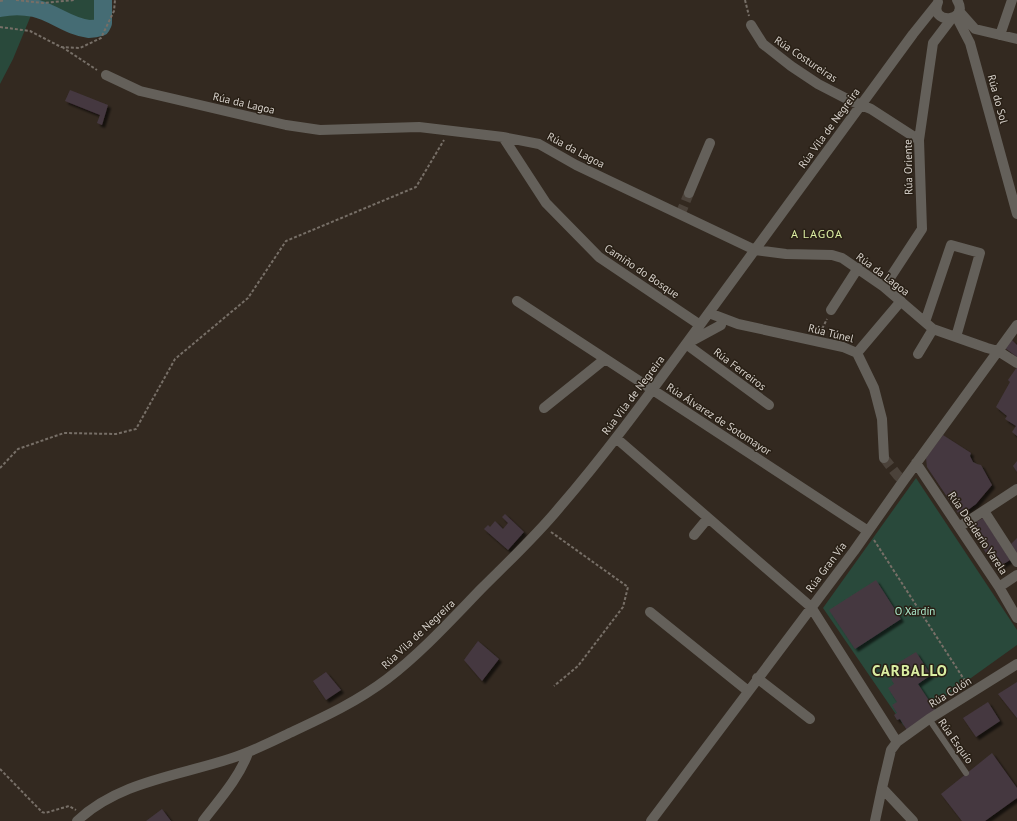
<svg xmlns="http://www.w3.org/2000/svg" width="1017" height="821" font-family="'PT Sans',sans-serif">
	<defs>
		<filter id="shadow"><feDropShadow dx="3" dy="3" stdDeviation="1" flood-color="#0009"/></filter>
	</defs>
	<rect width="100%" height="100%" fill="#332920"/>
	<path fill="#29493b" d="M0,0h103v23l-2,4 -11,2 -15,-3 -21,-11 -20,-7 -21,51 -13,25z
		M916,478l101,152v15l-113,81 -81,-118z"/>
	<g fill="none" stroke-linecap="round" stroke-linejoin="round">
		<path stroke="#456c74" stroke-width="18" d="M0,8c10,-2 24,-2 34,0 19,4 35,19 55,21 4,0 9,-1 12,-2l2,-4v-23"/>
	</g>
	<path fill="#453840" filter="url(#shadow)" d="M70,90l38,15 -6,20 -5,-2 3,-8 -35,-14z
		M1012,340l5,5v12l-12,-9z
		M1017,367v69l-5,-4 4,-6 -11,-7 2,-3 -11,-9 14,-25 -2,-2z
		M943,435l28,18 -1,3 3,6 4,2 4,1 11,20 -16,19 -16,12 -33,-49 -1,-9z
		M1017,461v11l-4,-6z
		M505,514l19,18 -16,18 -24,-21 4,-4 2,2 5,-6 8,8 5,-6 -6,-6z
		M983,518l27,42 -14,9 -27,-43z
		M1017,538v15l-6,-9z
		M876,580l25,39 -46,30 -26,-39z
		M478,641l21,18 -17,22 -18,-21z
		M916,652l15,23 -13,9 18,27 -28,21 -8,-13 -3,1 -3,-5 3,-2 -5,-8 5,-3 -9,-14 6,-4 -3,-5 7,-5 -5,-8z
		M326,672l15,18 -15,10 -13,-19z
		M1017,682v36l-19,-24z
		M988,702l12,19 -24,16 -13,-19z
		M992,753l25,35v10l-32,23h-23l-21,-27z
		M162,809l9,12h-25z"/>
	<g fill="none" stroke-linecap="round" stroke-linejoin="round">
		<path stroke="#4b423a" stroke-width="10" stroke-dasharray="10 5" stroke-linecap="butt" d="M680,215l9,-22
			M884,458l14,18 6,4"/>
		<path stroke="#776f67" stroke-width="2" stroke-dasharray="3 2" stroke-linecap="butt" d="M16,0l27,3 32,-3
			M745,0l4,16
			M0,1l5,-1
			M0,27l30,4 31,16 19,1 21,-10 13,-27 1,-11
			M62,47l35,23
			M820,333l7,-14
			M0,468l18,-19 46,-16 52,1 20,-5 39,-70 73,-61 38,-57 130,-54 28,-47
			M551,532l77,55 -5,20 -45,59 -24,20
			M874,540l93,144
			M0,769l42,43 3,1 24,-7 7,4"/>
		<path stroke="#64605a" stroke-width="6" d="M929,719l37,54"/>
		<path stroke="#64605a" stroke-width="10" d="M938,2c-10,23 33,21 19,-2
			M959,11l16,18 42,10
			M956,16l14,27 47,171
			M751,25l12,19 28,22 27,18 31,16 22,9 48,31
			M1000,35l12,-35
			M106,75l34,16 146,34 34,5 99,-3 84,10 36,7 37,21 179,85 31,4 46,1 10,3 42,29 49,42 54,19 11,3 19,12
			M503,137l43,66 53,54 101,68
			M689,193l21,-50
			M884,287l38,-58 -3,-89 14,-97 19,-25
			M517,301l351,230
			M831,310l27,-42
			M709,313l29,11 105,23 14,6 17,35 8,31 2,39
			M925,322l26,-77 29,8 -24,84
			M721,325l-35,19 83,61
			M857,353l44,-52
			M918,354l15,-25
			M544,408l61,-49
			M616,438l195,169 86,135
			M916,463l83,124 18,31
			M984,511l33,51
			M959,527l58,-38
			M694,535l14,-17
			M999,587l18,-12
			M650,612l98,79
			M757,678l53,41
			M882,788l31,33
			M77,821c41,-39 100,-45 152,-62 23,-7 44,-18 65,-28 32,-15 64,-30 93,-52 34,-26 64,-59 94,-90 26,-26 54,-52 78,-81 45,-52 86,-108 127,-164 76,-103 151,-207 227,-310l24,-30
			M203,821c16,-21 36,-43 45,-68
			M651,821l203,-270 50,-71 113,-155
			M875,821l7,-33 9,-38 6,-8 32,-23 88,-55"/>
	</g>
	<g text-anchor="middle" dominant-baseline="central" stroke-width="3" stroke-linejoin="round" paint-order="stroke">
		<g font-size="11" fill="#d6d0ca" stroke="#292016">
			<text transform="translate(806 59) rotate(34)">Rúa Costureiras</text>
			<text transform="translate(998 99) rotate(75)">Rúa do Sol</text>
			<text transform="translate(244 103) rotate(13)">Rúa da Lagoa</text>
			<text transform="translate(829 128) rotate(-54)">Rúa Vila de Negreira</text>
			<text transform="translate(576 150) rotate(28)">Rúa da Lagoa</text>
			<text transform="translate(908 167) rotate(-91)">Rúa Oriente</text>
			<text transform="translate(642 271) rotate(34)">Camiño do Bosque</text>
			<text transform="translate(883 274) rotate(37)">Rúa da Lagoa</text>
			<text transform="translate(831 333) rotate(14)">Rúa Túnel</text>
			<text transform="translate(740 369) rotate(37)">Rúa Ferreiros</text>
			<text transform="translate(633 395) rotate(-53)">Rúa Vila de Negreira</text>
			<text transform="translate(719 419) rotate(33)">Rúa Álvarez de Sotomayor</text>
			<text transform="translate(978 533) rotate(56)">Rúa Desiderio Varela</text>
			<text transform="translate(826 567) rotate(-53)">Rúa Gran Vía</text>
			<text transform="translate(418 634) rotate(-43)">Rúa Vila de Negreira</text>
			<text transform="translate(950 692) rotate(-32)">Rúa Colón</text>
			<text transform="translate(956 741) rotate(55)">Rúa Esquío</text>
		</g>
		<g font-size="11" fill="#aceacc" stroke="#292016">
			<text x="915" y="611">O Xardín</text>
		</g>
		<g font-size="12" letter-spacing="1" fill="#dbeea2" stroke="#292016">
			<text x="817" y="233">A LAGOA</text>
		</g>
		<g font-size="15" font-weight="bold" letter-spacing="1" fill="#dbeea2" stroke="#292016">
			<text x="910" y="670">CARBALLO</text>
		</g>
	</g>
</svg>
